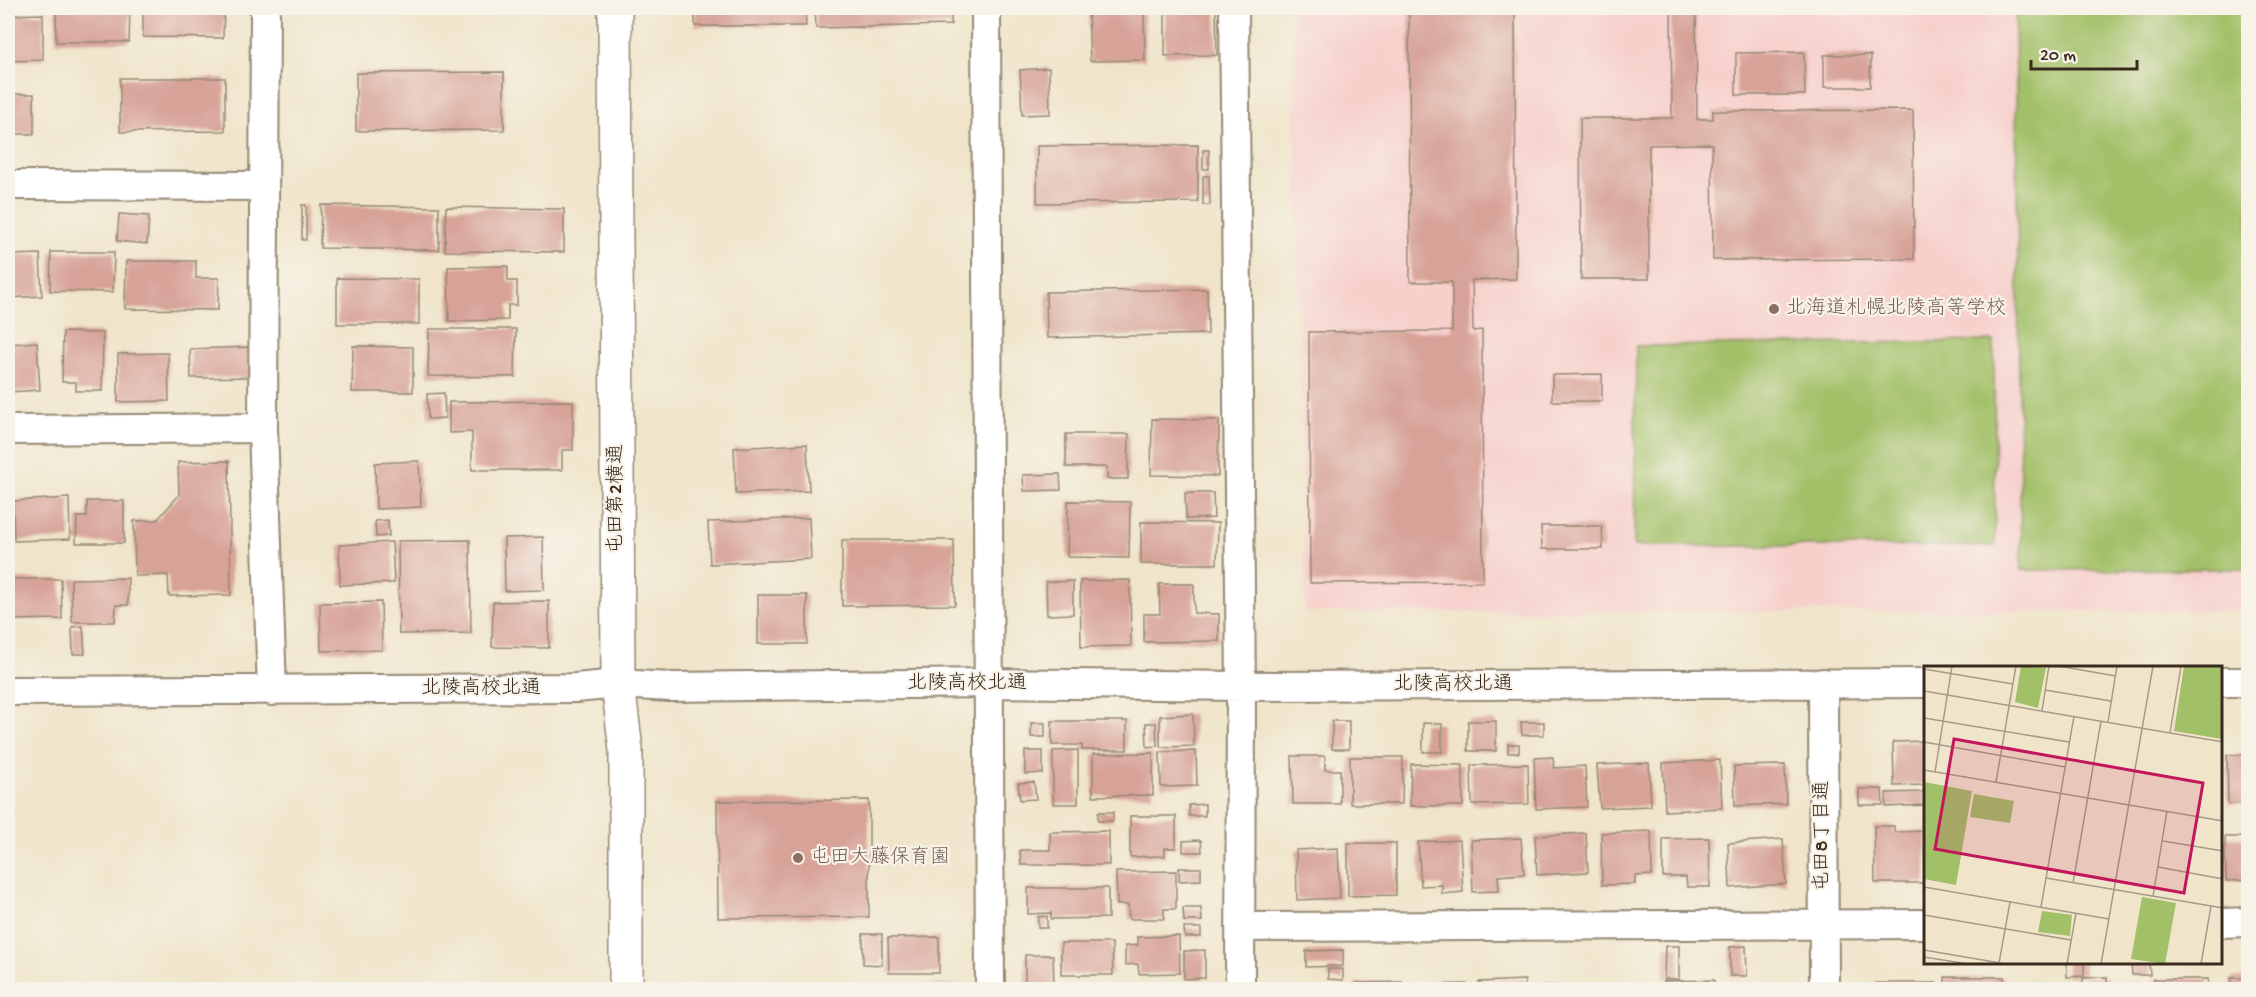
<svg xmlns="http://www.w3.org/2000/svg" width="2256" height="997" font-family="'Gochi Hand','Klee One',sans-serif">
	<rect width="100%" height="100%" fill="#f7f3e8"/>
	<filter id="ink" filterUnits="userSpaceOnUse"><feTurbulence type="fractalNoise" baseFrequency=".0167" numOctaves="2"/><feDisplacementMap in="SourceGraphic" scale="12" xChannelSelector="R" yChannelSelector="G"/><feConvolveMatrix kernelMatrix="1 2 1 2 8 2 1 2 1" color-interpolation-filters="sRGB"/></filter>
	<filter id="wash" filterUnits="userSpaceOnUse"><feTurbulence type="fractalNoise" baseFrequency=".008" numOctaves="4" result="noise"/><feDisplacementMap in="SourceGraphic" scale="24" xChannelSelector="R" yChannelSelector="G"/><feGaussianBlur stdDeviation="1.35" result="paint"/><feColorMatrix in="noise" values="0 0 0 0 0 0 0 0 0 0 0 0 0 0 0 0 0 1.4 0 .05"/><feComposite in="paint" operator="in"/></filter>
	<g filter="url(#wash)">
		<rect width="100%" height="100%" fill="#f0e5cb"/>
		<path fill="#f7d0cc" d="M1293,8h955v603l-943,1z"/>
		<path fill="#a2c067" stroke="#6e7542" stroke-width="1.5" d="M2015,8h233v561l-227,1z
			M1994,341l1,205h-361l2,-200z"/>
		<g id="blocks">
			<path fill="#d7a298" d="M56,8h74l-1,34h-73z
				M143,8h81l-1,30 -80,-1z
				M695,8h110l1,18h-111z
				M815,8h136v17l-135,3z
				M1088,8h56l1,52 -55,1z
				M1165,8h51l1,47 -52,1z
				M1409,8h68v3h38l1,268 -44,1 1,51 9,-1 1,252 -173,1 -1,-251 143,-1v-49h-42z
				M1671,8h25l1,111h16v-8l200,-1 1,149 -201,1 -1,-116 -63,1v134h-68l-1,-161h92z
				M43,14v46l-35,1v-46z
				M1804,52l1,43h-69v-42z
				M1824,55h47l-1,32h-46z
				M1049,68l1,46 -28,1 -2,-45z
				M504,72v58l-148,1v-58z
				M120,78h105v53l-105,1z
				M8,94h26v40h-26z
				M1198,145v57l-161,1v-57z
				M1203,150h6v19h-6z
				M1203,176h6l1,29h-7z
				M302,205h4v35h-4z
				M321,205l118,2v43l-119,-2z
				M446,207l118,2v43l-119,-1z
				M119,214l30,2 -2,28 -30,-3z
				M51,252h63l-1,40 -63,-1z
				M40,254l2,42 -34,2v-43z
				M126,261h70v17h23l-1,32 -93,-1z
				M508,266v15h9v24h-9v15l-59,1 -1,-54z
				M337,278l82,1v45h-82z
				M1207,289l1,45 -161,4 -1,-46z
				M429,329h87l-1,48 -87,-1z
				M63,332l40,1 -1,58h-26v-9h-14z
				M37,342l3,48 -32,2v-48z
				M353,346l60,1v45h-61z
				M253,347l1,30 -63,1 -1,-29z
				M168,353l1,48 -51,1v-48z
				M1602,374v27h-50v-26z
				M444,393l1,25 -17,1 -1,-25z
				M573,401v49h-11v20h-90v-38l-23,1v-31z
				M1152,419l67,1 -1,56 -67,-1z
				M1066,434h63l-1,45h-21v-12h-41z
				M807,444l2,47 -73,3 -2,-46z
				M229,461l2,134 -62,1 -1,-21 -33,1 -1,-55 23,-1 22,-25 -1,-33z
				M419,461l2,46 -45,2 -1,-46z
				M1060,474l1,16 -37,1 -1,-16z
				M1185,493h28l1,25 -28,1z
				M69,498l1,41 -56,2 -1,-40z
				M87,501h37v42h-48l1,-26h10z
				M1068,501l62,1 -1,56 -62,-1z
				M809,518l2,41 -101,5 -2,-42z
				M388,520l1,16 -13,1 -1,-16z
				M1141,522l77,1 -1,41h-76z
				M1541,526h61l1,23h-61z
				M543,537l1,53 -39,1 -1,-53z
				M470,540l1,93 -72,1 -1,-93z
				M842,540h112l1,65 -113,1z
				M392,542l2,41 -54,2 -1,-40z
				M128,578v27h-12l-1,17h-43l-1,-43z
				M9,579h52l1,40 -53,1z
				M1130,580l1,66 -50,1 -1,-66z
				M1073,581v33l-26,1 -1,-33z
				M1159,584h35v29l25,1v27l-75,1v-28h16z
				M758,595h49v49h-49z
				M549,601v47l-57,-1 1,-45z
				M381,602l1,48 -61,1 -1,-48z
				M83,626l2,28h-12l-1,-27z
				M1193,714l1,32 -34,1v-31z
				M1052,721h75v29h-45v-5h-30z
				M1332,721h17v28h-17z
				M1468,721h28v30h-28z
				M1521,722h23v13h-22z
				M1031,723h14v14h-14z
				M1146,723h10l1,23 -10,1z
				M1423,723l19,1v28h-19z
				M1926,741v44l-32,1 -1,-44z
				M1508,744h11v9h-11z
				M1078,750v54h-25v-53z
				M1025,751h18v22l-18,1z
				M1196,751l1,35 -36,1 -1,-35z
				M1153,753v42l-60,1v-42z
				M2248,754v49l-20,1 -1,-49z
				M1292,756h33v14h15v34h-47z
				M1350,757h53l-1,47h-52z
				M1553,757l1,11 31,-2 2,41 -51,2 -2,-51z
				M1720,760l2,48 -57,3 -2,-48z
				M1649,763l2,43 -51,2 -3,-43z
				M1411,764l52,1v41h-53z
				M1528,764l1,40 -57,1 -1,-40z
				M1785,765l1,39 -51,2 -1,-40z
				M1034,782l2,17 -16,1 -2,-17z
				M1859,789h23l1,16h-24z
				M1925,792v13l-39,2v-14z
				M869,800v117l-151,1 -1,-117z
				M1205,804v12h-16v-11z
				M1098,812h15v9h-15z
				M1130,816h46v32h-11v8l-35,1z
				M1874,826h20v6l32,-1v52h-51z
				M1109,831v34h-88l-1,-15h30v-18z
				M1651,831l1,44 -17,1v8l-33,1 -1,-52z
				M1586,833l2,39 -51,3 -2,-39z
				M2225,837h23v43l-22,1z
				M1521,838l3,36 -26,2 1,15 -26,1 -2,-52z
				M1709,838l1,49h-23l-1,-10h-23v-38z
				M1783,839l3,45 -56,4 -2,-45z
				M1201,840l1,12h-19v-11z
				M1460,840l3,52 -21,2v-9l-21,1 -3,-44z
				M1348,843h48v52l-48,1z
				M1338,848l2,50 -43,2 -1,-50z
				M1179,868h22v12l-22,1z
				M1176,871v38h-12v10h-35l-1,-14h-11l-1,-33z
				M1028,888h80v30l-57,1v-6l-23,1z
				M1183,908h18l1,13h-18z
				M1047,916v12h-9v-11z
				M1184,928h17v9h-16z
				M863,934h19v31l-19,-1z
				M1179,936l1,37 -41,1 -1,-10 -13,1v-19l13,-1 -1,-8z
				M939,937v36h-50l-1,-35z
				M1061,943h51l1,32h-52z
				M1665,946h14v33h-15z
				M1746,946l1,30h-17v-29z
				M1205,950v28l-21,1v-28z
				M1343,950v16l-37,1v-16z
				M1025,955h28l1,30 -29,1z
				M2067,962h17v14l-17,1z
				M2131,962h18l1,13h-18z
				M1328,969h15v11l-15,-1z
				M1945,977h59v13h-59z
				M2107,977v9l35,-2v6h-59v-12z
				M2231,978h17v12h-17z
				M2154,979h54v11h-54z
				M1525,980v10h-46v-8z
				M1714,980l1,10h-50l-1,-9z
				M1402,982v8h-46v-7z
				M1876,983h60v7h-60z
				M2072,983l1,7h-52l-1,-5z
				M1467,984v6h-53v-5z
				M958,985v5h-56v-4z
				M1543,985l49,1v4h-49z
				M1655,985v5h-53v-4z"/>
		</g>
	</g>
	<g filter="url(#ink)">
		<use href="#blocks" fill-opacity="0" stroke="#968874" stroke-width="1.5"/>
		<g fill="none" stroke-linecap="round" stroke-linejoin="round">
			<defs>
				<path id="minor" d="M265,8l-2,420 9,263
					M986,8l4,982
					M1234,8l7,678 -1,304
					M8,185l256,1
					M8,430l255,-2
					M2222,682h26
					M1823,683l1,307
					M8,691l567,-3 43,-4 53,3 317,-4 253,3 685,-3
					M2222,923l26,-1
					M1240,927l686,-3"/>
				<path id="tertiary" d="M615,8l3,676 8,66v240"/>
			</defs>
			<use href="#minor" stroke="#968874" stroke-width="32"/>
			<use href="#tertiary" stroke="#968874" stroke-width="36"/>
			<use href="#minor" stroke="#fff" stroke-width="28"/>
			<use href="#tertiary" stroke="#fff" stroke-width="33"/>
		</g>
	</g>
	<g fill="#8d6e63" stroke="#f7f3e8" stroke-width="2">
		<circle cx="1774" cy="309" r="6"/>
		<circle cx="798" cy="858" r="6"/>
	</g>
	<g text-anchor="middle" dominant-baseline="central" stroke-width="4.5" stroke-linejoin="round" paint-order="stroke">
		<g font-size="20" fill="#785e54" stroke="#f7f3e8" text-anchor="start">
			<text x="1786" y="309">北海道札幌北陵高等学校</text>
			<text x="810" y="858">屯田大藤保育園</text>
		</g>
		<g font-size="20" fill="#3b2a1e" stroke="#f7f3e8">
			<text transform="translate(617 499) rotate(-90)">屯田第2横通</text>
			<text x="967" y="684">北陵高校北通</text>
			<text x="1453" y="685">北陵高校北通</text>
			<text x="481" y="689">北陵高校北通</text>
			<text transform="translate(1823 836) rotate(-90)">屯田8丁目通</text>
		</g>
	</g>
	<g transform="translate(1924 666)">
		<rect width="298" height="298" fill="#f0e5cb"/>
		<path d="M97,0l25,2 -8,40 -23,-6zM260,0h38v73l-48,-8zM0,116l48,9 -16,94 -32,-6zM50,128l40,7 -4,22 -40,-6zM218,231l34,6 -11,61 -34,-5zM118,245l30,4 -2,21 -32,-4z" fill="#a2c067"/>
		<path fill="none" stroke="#a89a86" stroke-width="1.5" d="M134,0l58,10M0,3l89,15M121,24l66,11M0,25l299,51M118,45l7,-45M0,52l145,24M184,56l9,-56M246,67l11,-67M0,76l141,25M0,104l299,51M11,106l17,-106M72,116l20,-116M239,175l60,10M234,201l65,12M122,212l177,30M149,217l28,-162M0,221l185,32M229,230l14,-85M117,241l33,-191M0,249l147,25M0,284l82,14M0,291l44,7M75,297l11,-61M143,298l9,-51M177,298l52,-298M277,298l10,-58"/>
		<path fill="#c2185b" fill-opacity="0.15" stroke="#c2185b" stroke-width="3" d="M30,73l249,44 -19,110 -249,-44z"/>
		<rect width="298" height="298" fill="none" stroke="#3b2a1e" stroke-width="3"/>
	</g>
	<rect width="2256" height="997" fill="none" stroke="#f7f3e8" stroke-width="30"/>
	<path d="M2031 60v9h106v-9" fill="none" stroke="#3b2a1e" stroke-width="3"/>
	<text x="2040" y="60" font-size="18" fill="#3b2a1e" stroke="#f7f3e8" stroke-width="4.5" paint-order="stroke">20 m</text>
</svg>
